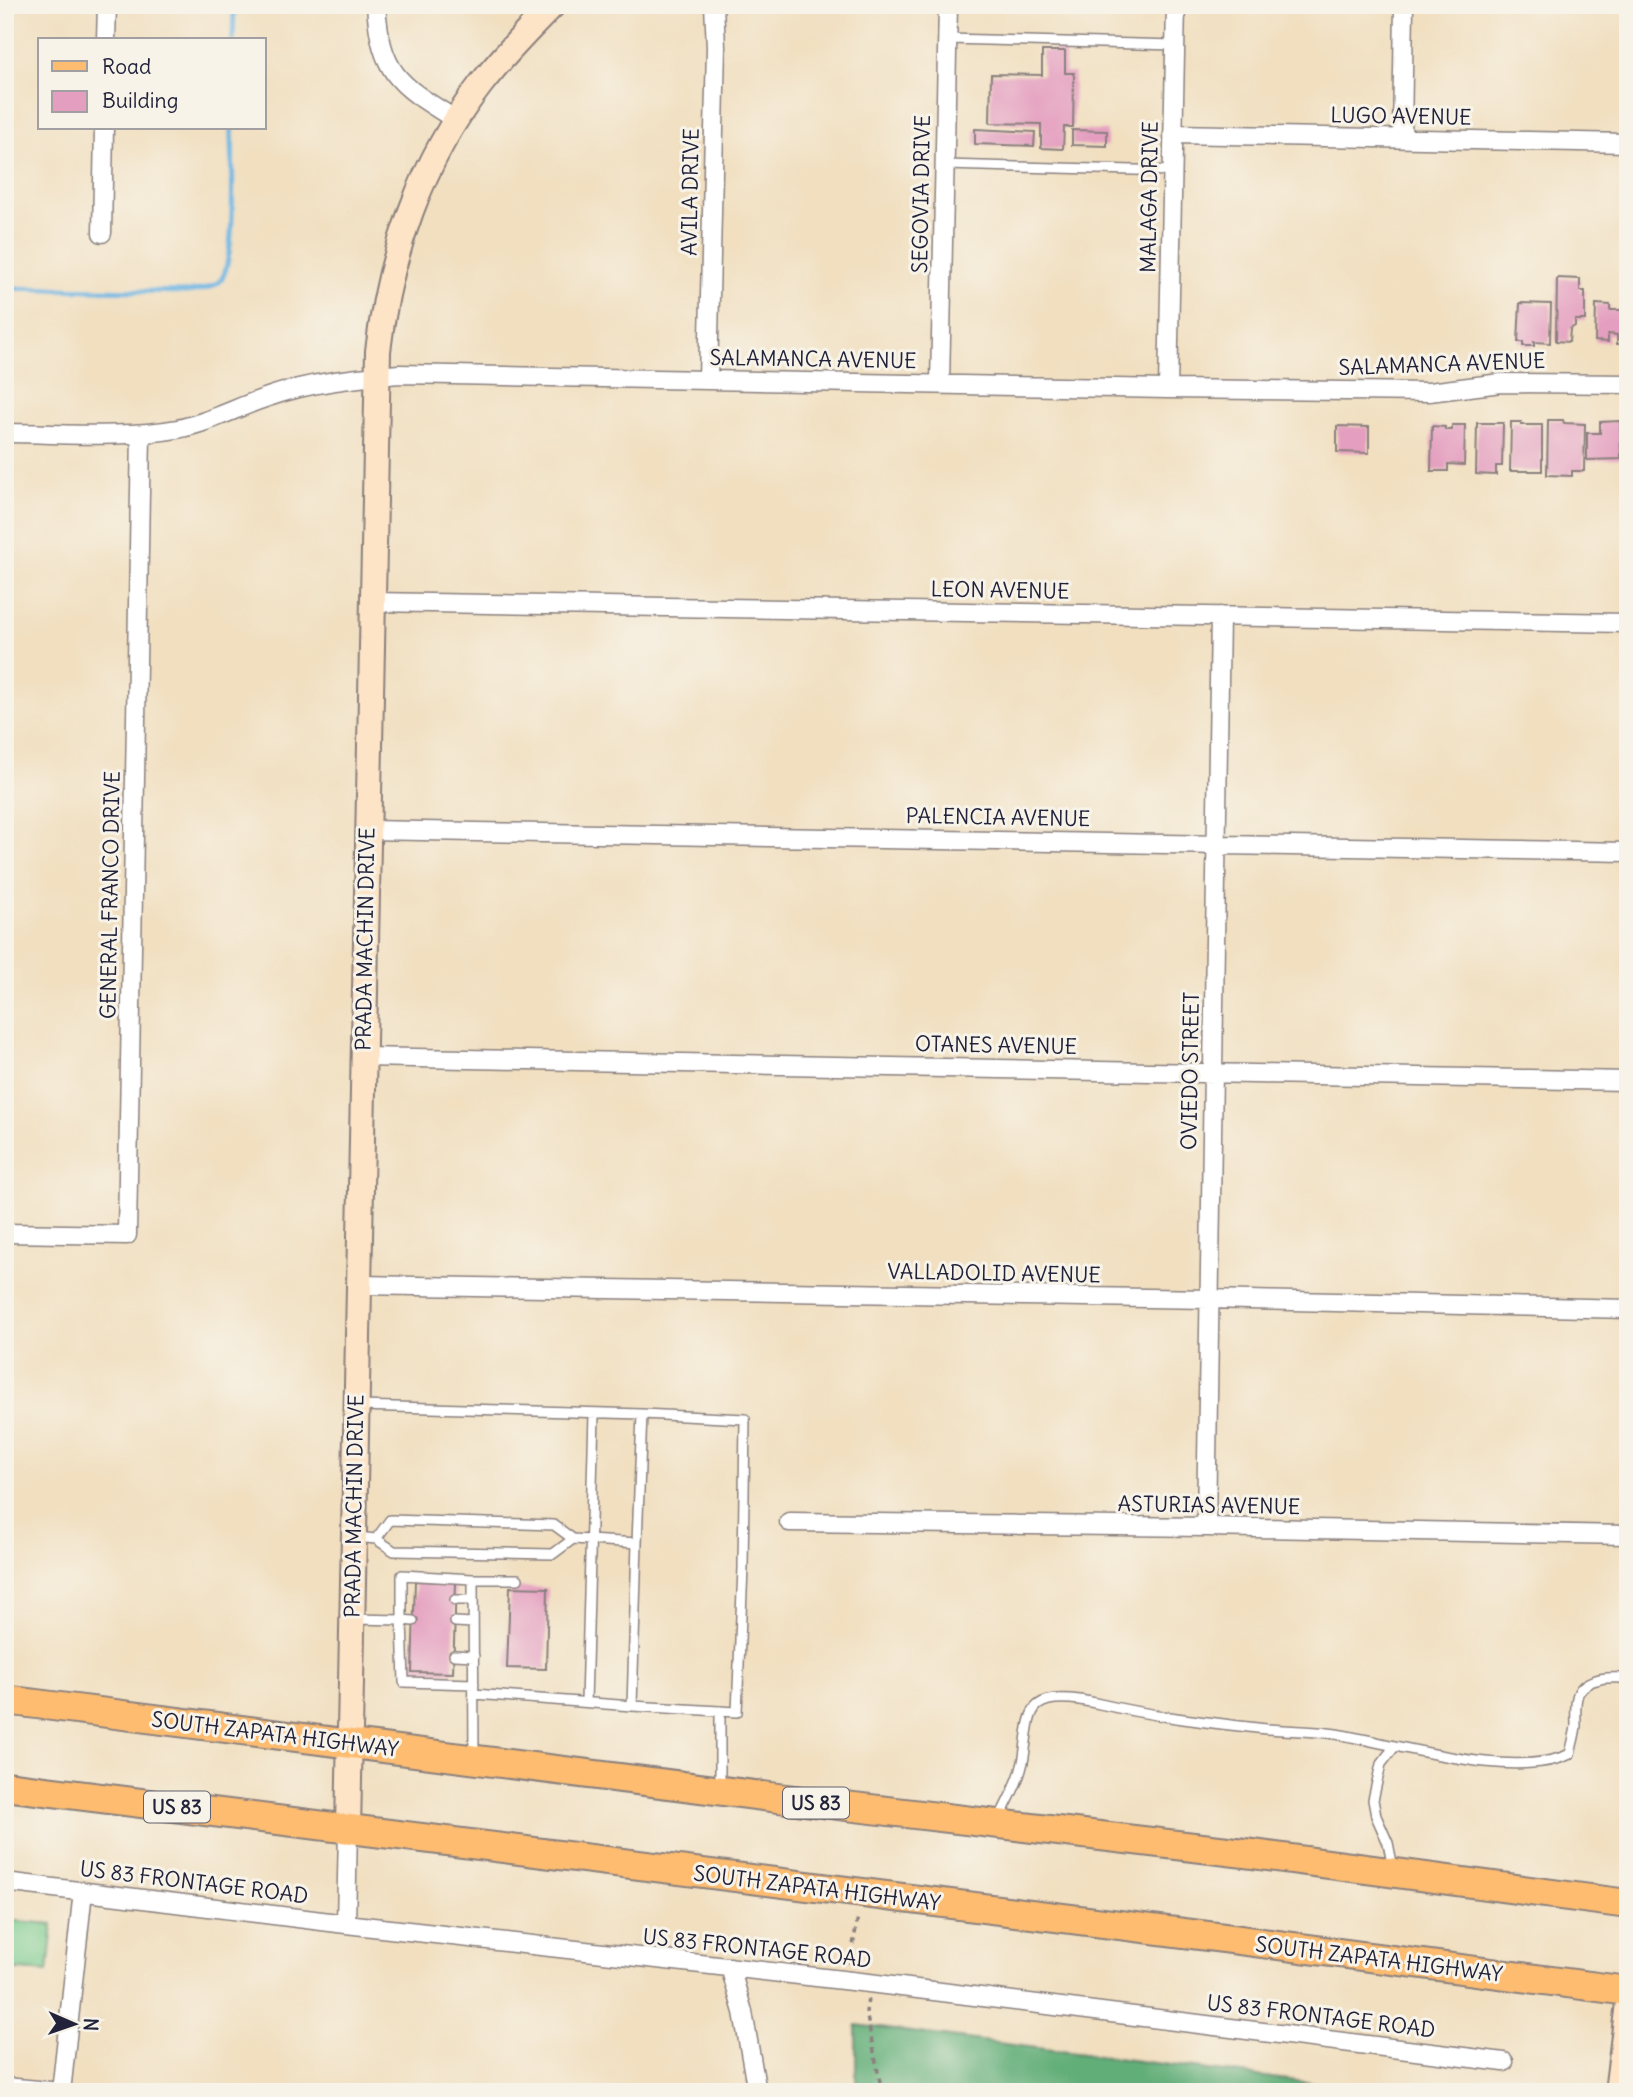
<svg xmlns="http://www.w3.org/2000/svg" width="1633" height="2097" font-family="Delius,sans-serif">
	<rect width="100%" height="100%" fill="#f7f3e8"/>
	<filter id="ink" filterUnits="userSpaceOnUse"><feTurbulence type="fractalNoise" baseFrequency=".0143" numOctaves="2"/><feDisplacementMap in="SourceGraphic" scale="14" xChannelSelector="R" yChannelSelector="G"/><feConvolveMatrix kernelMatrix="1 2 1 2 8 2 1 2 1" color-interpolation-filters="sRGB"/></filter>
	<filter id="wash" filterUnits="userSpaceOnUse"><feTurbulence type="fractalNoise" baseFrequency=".00686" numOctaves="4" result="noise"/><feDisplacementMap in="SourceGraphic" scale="28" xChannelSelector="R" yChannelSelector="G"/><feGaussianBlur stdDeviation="1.57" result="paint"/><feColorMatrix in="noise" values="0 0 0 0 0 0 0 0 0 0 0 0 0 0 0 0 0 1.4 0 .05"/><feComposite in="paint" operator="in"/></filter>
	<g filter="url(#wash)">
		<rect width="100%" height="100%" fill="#f1dfc0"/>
		<path fill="#78ca8c" stroke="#4d7664" stroke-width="2" d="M5,1920l48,4 -5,48 -43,-3z"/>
		<path fill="#62ae78" stroke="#42685a" stroke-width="2" d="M856,2025l527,67h-527z"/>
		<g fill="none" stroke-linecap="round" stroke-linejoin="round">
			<path stroke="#69b4e2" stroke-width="5" d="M233,40l1,-35
				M5,288l183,4c11,-2 22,-3 31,-10 18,-15 13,-127 13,-154"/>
		</g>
		<g id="blocks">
			<path fill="#e49ebf" d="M1042,51h23v22h9l-1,54h-9l-1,22 -22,-1v-24l-51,-1 1,-49 51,1z
				M975,129l60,3 -1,14 -59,-2z
				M1072,130l35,1v15l-35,-1z
				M1557,278l23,1v12h5v29h-10v6l-5,3 -1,13 -13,-1z
				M1520,303l31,1 -1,39 -16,-1v4h-11v-4h-5z
				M1596,304l14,1v5h18v34h-11v-9l-9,-1v8l-13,-1z
				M1548,420h15l1,3 21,1 -1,47h-12v5l-25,-1z
				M1620,421l1,38 -34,1v-27h13v-11z
				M1511,422h10v3h21v46h-32z
				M1477,423h26l-1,43h-6v9l-20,-1z
				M1452,425h13l-1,40 -16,-1v7h-17l1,-45 13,1v3h7z
				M1337,426l32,1v26l-32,-1z
				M415,1581l41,1 -3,91 -41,-1z
				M510,1587l38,1 -2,81 -39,-1z"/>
		</g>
	</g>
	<g filter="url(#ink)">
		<use href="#blocks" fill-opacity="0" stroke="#8a807e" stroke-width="2"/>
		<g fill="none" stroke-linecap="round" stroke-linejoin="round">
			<defs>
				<path id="lane" d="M947,39l228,6
					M945,165l228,6
					M359,1406l283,8 -5,129
					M356,1537l20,2 18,12 159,3 20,-15
					M376,1539l14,-19 164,5 19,14 64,4 -5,163
					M473,1579l1,178
					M455,1600h17
					M353,1619l49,1 2,62 70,2
					M413,1621l-11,-1v-45l71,4h45
					M455,1622l18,1
					M454,1655l20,1
					M474,1694l158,12 105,6 6,-144 2,-149 -103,-5
					M586,1702l8,-288
					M720,1786v-75
					M999,1819c8,-17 19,-35 23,-53 5,-15 3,-51 16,-61 14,-11 45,-5 62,-1 52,12 104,18 157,24 26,3 53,2 79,6 62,10 178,47 234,20 2,-9 5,-19 6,-28 0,-22 -5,-41 24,-47 9,-2 19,-1 28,-1
					M1393,1868l-5,-25 -12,-27 -3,-16 8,-36 14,-18"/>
				<path id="street" d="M376,5c5,71 24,80 80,115
					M106,40l1,-35
					M1173,134l455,9
					M1402,138l2,-133
					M102,233l2,-105
					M708,379l8,-332 -2,-42
					M940,384l8,-379
					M1168,389l8,-384
					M5,433c57,0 116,6 172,-4 32,-6 60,-22 91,-32 43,-15 86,-19 131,-23l769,15 261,3 72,-9 127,1
					M372,602l1256,21
					M367,830l1261,22
					M363,1057l1265,24
					M5,1233l122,2 14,-801
					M358,1285l851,14 419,10
					M789,1522l417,5 422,8
					M1206,1527l14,-911
					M5,1882l341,42 523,59 635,79
					M346,1924l2,-95
					M730,1967l13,45 14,80
					M5,2087l56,5
					M61,2092l22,-201"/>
				<path id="secondary" d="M348,1829l30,-1478c11,-95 43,-190 103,-267 22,-28 46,-53 72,-79
					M1617,2092l11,-89"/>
				<path id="primary" d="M5,1700l773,98 475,56 375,50
					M5,1786l1227,153 396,52"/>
			</defs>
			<use href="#lane" stroke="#8a807e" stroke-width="12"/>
			<use href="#street" stroke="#8a807e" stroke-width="21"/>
			<use href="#secondary" stroke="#8a807e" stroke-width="28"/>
			<use href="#primary" stroke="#8a807e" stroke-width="32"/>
			<path stroke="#8a807e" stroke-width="3.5" stroke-dasharray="5 5" stroke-linecap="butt" d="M850,1964l8,-48
				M868,1999l-2,13 16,80"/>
			<use href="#lane" stroke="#fff" stroke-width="9"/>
			<use href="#street" stroke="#fff" stroke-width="18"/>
			<use href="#secondary" stroke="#fee4c6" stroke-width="24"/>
			<use href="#primary" stroke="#fdbc70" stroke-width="28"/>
		</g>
	</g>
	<g text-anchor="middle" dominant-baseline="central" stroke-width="6" stroke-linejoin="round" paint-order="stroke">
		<g fill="#f7f3e8" stroke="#62616f" stroke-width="2">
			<rect x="783" y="1787.5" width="66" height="31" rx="5"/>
			<rect x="144" y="1791.5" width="66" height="31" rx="5"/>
		</g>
		<g font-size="19" font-weight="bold" fill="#22223b">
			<text x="816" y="1803">US 83</text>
			<text x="177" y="1807">US 83</text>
		</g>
		<g font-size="21" fill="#22223b" stroke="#f7f3e8">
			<text transform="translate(1401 116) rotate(1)">LUGO AVENUE</text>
			<text transform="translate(690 192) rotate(-89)">AVILA DRIVE</text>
			<text transform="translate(921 194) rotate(-89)">SEGOVIA DRIVE</text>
			<text transform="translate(1149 197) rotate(-89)">MALAGA DRIVE</text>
			<text transform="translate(813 359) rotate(1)">SALAMANCA AVENUE</text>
			<text transform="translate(1442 364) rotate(-2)">SALAMANCA AVENUE</text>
			<text transform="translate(1000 590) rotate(1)">LEON AVENUE</text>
			<text transform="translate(998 817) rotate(1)">PALENCIA AVENUE</text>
			<text transform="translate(110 895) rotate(-89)">GENERAL FRANCO DRIVE</text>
			<text transform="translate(365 939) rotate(-89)">PRADA MACHIN DRIVE</text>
			<text transform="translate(996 1045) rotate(1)">OTANES AVENUE</text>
			<text transform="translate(1190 1071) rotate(-89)">OVIEDO STREET</text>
			<text transform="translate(994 1273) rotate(1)">VALLADOLID AVENUE</text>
			<text transform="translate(1209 1505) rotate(1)">ASTURIAS AVENUE</text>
			<text transform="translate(354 1506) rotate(-89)">PRADA MACHIN DRIVE</text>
			<text transform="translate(275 1734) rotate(7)">SOUTH ZAPATA HIGHWAY</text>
			<text transform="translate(194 1882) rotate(7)">US 83 FRONTAGE ROAD</text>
			<text transform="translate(817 1888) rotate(7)">SOUTH ZAPATA HIGHWAY</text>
			<text transform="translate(757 1948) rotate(6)">US 83 FRONTAGE ROAD</text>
			<text transform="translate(1379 1959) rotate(7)">SOUTH ZAPATA HIGHWAY</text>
			<text transform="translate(1321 2016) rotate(7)">US 83 FRONTAGE ROAD</text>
		</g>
	</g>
	<rect width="1633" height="2097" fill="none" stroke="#f7f3e8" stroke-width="28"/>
	<rect x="38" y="38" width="228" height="91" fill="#f7f3e8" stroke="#a29fa3" stroke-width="2"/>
	<rect x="52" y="61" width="35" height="10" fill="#fdbc70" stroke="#a29fa3" stroke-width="2"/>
	<text x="102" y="74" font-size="21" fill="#22223b">Road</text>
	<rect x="52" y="91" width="35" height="21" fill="#e49ebf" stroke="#a29fa3" stroke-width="2"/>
	<text x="102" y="108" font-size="21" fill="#22223b">Building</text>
	<g transform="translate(74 2024) rotate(92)" stroke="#f7f3e8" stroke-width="5" paint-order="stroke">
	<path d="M0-5L12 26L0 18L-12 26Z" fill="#22223b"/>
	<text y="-10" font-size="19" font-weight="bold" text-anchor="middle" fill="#22223b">N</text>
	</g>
</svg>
